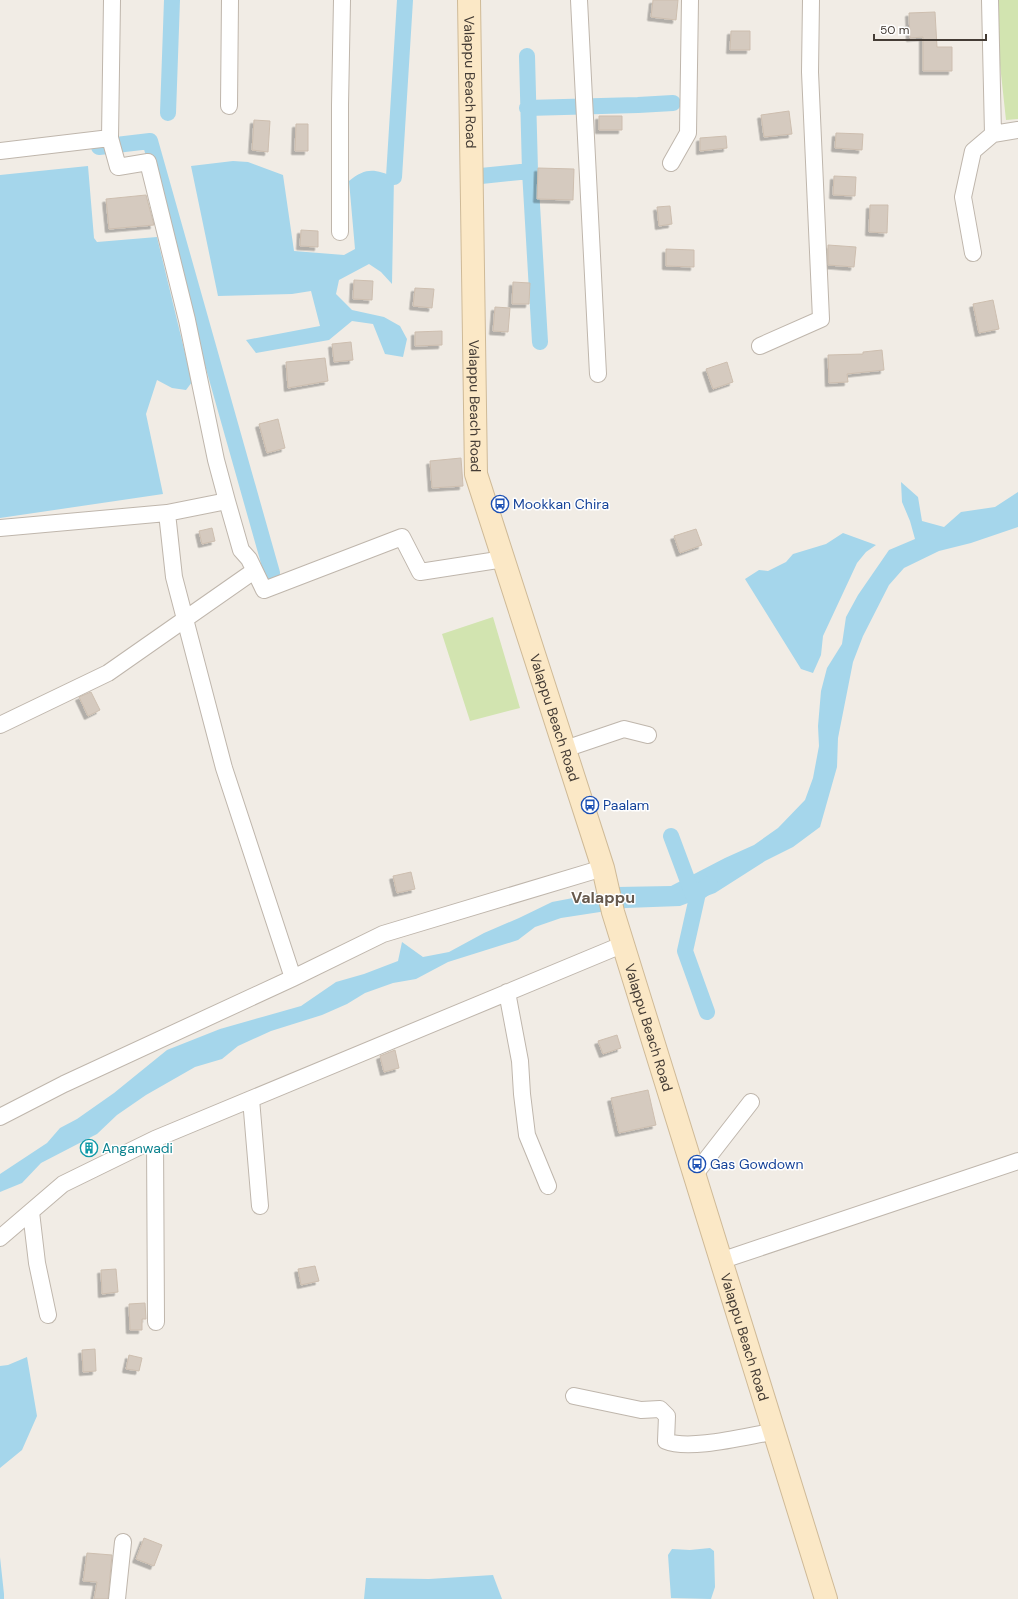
<svg xmlns="http://www.w3.org/2000/svg" width="1018" height="1599" font-family="'DM Sans',sans-serif">
	<defs>
		<filter id="shadow"><feDropShadow dx="-3.5" dy="3.5" stdDeviation="0" flood-color="#0004"/></filter>
	</defs>
	<rect width="100%" height="100%" fill="#f1ece5"/>
	<path fill="#d2e4b0" d="M993,0h25v119l-12,1z
		M493,617l27,91 -50,13 -28,-87z"/>
	<path fill="#a5d6eb" d="M233,161l15,1 35,13 11,76 50,4 11,-6 -6,-68c17,-14 26,-12 45,-4l-2,107 -11,-12 -12,-8 -30,16 -3,14 16,16 32,7 16,9 7,13 -4,18 -18,-3 -12,-30 -21,-3 -23,19 -73,13 -10,-13 74,-14 -9,-35 -19,3 -74,2 -27,-130z
		M88,166l6,72 3,4 60,-5 35,145 -6,8 -14,-2 -15,-8 -11,34 17,80 -163,24v-343z
		M901,482l17,15 4,24 22,6 17,-15 34,-5 23,-15v35l-47,16 -32,8 -35,17 -15,17 -26,51 -10,26 -15,76 -1,29 -17,60 -27,20 -28,14 -50,32 -35,13 -54,2 -65,10 -26,9 -17,13 -70,22 -32,17 -23,4 -28,10 -18,11 -25,11 -51,16 -33,15 -16,13 -27,8 -49,28 -29,20 -20,19 -56,29 -19,20 -22,9v-18l47,-31 13,-15 17,-9 37,-26 53,-43 53,-21 81,-23 35,-24 28,-8 34,-13 4,-19 21,15 26,-5 35,-19 35,-15 33,-16 42,-8 23,-7 54,-1 54,-28 29,-13 24,-17 27,-28 8,-22 6,-32 -1,-20 3,-35 6,-23 15,-24 4,-27 12,-22 31,-45 26,-11 -5,-18 -8,-19z
		M843,533l33,12 -10,7 -9,11 -34,73 -2,19 -8,18 -12,-4 -56,-90 14,-9 9,1 18,-9 7,-8 33,-10z
		M27,1357l10,59 -15,34 -22,18v-102l8,-1z
		M710,1548l4,3 1,36 -4,12 -40,-1 -3,-43 4,-6 18,1z
		M0,1557l4,37v5h-4z
		M493,1575l9,24h-138l2,-21 63,1z"/>
	<g fill="none" stroke-linecap="round" stroke-linejoin="round">
		<path stroke="#a5d6eb" stroke-width="16" d="M527,56l3,115
			M527,108l111,-3 35,-2
			M168,113l4,-113
			M99,147l51,-6 122,432
			M481,176l49,-5 10,171
			M394,177l11,-177
			M671,836l22,59
			M707,1012l-22,-61 13,-58 12,-9"/>
	</g>
	<path fill="#d5cabf" stroke="#cdbeaf" filter="url(#shadow)" d="M653,0h25l-2,20 -25,-3z
		M935,12l2,35h15v24h-29v-34l-13,1 -1,-25z
		M731,31h19v19h-20z
		M789,111l3,23 -28,3 -3,-22z
		M599,116h23v14h-23z
		M254,120l16,1 -2,31 -16,-2z
		M296,124h12v27h-13z
		M836,133l27,1 -1,16 -27,-2z
		M726,136l1,12 -27,3v-13z
		M538,168l36,1 -1,31 -36,-1z
		M834,176l22,1 -1,19 -22,-1z
		M146,195l8,30 -45,4 -3,-30z
		M870,205h18l-1,28 -18,-1z
		M670,206l2,18 -13,2 -2,-19z
		M301,230l17,1v16l-18,-1z
		M828,245l28,2 -2,20 -26,-2z
		M666,249l28,1v17l-28,-1z
		M354,280l19,1 -1,19 -19,-1z
		M513,282l17,1 -1,21h-17z
		M415,288l19,1 -2,19 -19,-2z
		M993,300l6,29 -20,4 -6,-29z
		M495,307l15,1 -2,24 -15,-1z
		M442,331v14l-27,1v-14z
		M351,342l2,18 -19,2 -2,-18z
		M882,350l2,20 -37,4 1,8 -19,1 -1,-28 35,-1v-2z
		M325,358l3,23 -40,7 -2,-26z
		M727,362l6,20 -20,7 -7,-20z
		M278,419l7,29 -18,5 -8,-29z
		M461,458l2,28 -31,2 -2,-27z
		M212,528l3,13 -13,3 -3,-13z
		M696,529l6,16 -22,8 -6,-17z
		M91,692l9,18 -12,6 -9,-19z
		M411,872l4,17 -18,4 -4,-17z
		M617,1035l4,13 -18,6 -5,-13z
		M395,1050l4,18 -15,4 -4,-16z
		M648,1090l8,35 -37,8 -8,-35z
		M315,1266l4,15 -18,4 -3,-16z
		M116,1269l2,23 -16,2 -1,-24z
		M145,1303l1,16h-4v11h-12l-1,-26z
		M95,1349l1,22 -13,1 -1,-22z
		M129,1355l13,3 -3,13 -13,-2z
		M144,1538l18,7 -8,21 -18,-7z
		M87,1553l25,2 -4,44h-14l3,-17 -14,-1z"/>
	<g fill="none" stroke-linecap="round" stroke-linejoin="round">
		<defs>
			<path id="street" d="M579,0l19,374
				M990,0l3,134
				M229,106l1,-106
				M110,138l2,-138
				M0,151l110,-13 8,29 30,-5 39,158 29,140 11,41 14,49 8,9 15,31 138,-53 18,35 84,-13
				M671,163l17,-30 2,-133
				M340,232v-127l2,-105
				M973,253l-10,-56 10,-46 20,-17 25,-4
				M760,346l61,-27 -11,-247 1,-72
				M167,513l60,-12
				M0,528l167,-15 7,64 50,191 69,210
				M0,725l108,-52 146,-102
				M565,749l59,-20 24,6
				M507,992l13,69 2,33 5,41 21,51
				M251,1099l9,107
				M0,1117l64,-33 229,-106 90,-44 220,-66
				M155,1139l1,183
				M695,1174l56,-72
				M31,1212l6,51 11,52
				M0,1238l63,-54 92,-45 469,-195
				M720,1261l298,-100
				M574,1396l67,14 19,-1 7,7 -1,25c23,10 81,-5 106,-9
				M117,1599l6,-57"/>
			<g id="secondary">
				<path id="s1" d="M469,0l7,474 127,394 10,44 213,687"/>
			</g>
		</defs>
		<use href="#street" stroke="#bfb6ac" stroke-width="18"/>
		<use href="#secondary" stroke="#cfba97" stroke-width="24"/>
		<use href="#street" stroke="#fff" stroke-width="16"/>
		<use href="#secondary" stroke="#fbe8c6" stroke-width="22"/>
	</g>
	<defs>
		<symbol id="bus-ring" viewBox="-11 -11 22 22"><circle r="9.5" fill="#fff" stroke="#1a4fb4" stroke-width="1.5"/><path d="M-5-6H5V4H4V6H2V4H-2V6H-4V4H-5ZM-3.5-4V0h7V-4ZM-3.5 1.2v1.5H-2V1.2ZM2 1.2v1.5H3.5V1.2Z" fill="#1a4fb4"/></symbol>
		<symbol id="building-ring" viewBox="-11 -11 22 22"><circle r="9.5" fill="#fff" stroke="#0f9aa8" stroke-width="1.5"/><path d="M-4-6H4V6H1V3H-1V6H-4ZM-2.5-4.3h1.7v1.8h-1.7ZM.8-4.3h1.7v1.8H.8ZM-2.5-1h1.7V.8h-1.7ZM.8-1h1.7V.8H.8Z" fill="#0f9aa8"/></symbol>
	</defs>
	<g fill-rule="evenodd">
		<use href="#bus-ring" x="490" y="494" width="20" height="20"/>
		<use href="#bus-ring" x="580" y="795" width="20" height="20"/>
		<use href="#building-ring" x="79" y="1138" width="20" height="20"/>
		<use href="#bus-ring" x="687" y="1154" width="20" height="20"/>
	</g>
	<g text-anchor="middle" dominant-baseline="central" stroke-width="3" stroke-linejoin="round" paint-order="stroke">
		<g font-size="14" fill="#443c35" stroke="#fff">
			<text stroke="none"><textPath href="#s1" startOffset="82">Valappu Beach Road</textPath></text>
			<text stroke="none"><textPath href="#s1" startOffset="406">Valappu Beach Road</textPath></text>
			<text stroke="none"><textPath href="#s1" startOffset="730">Valappu Beach Road</textPath></text>
			<text stroke="none"><textPath href="#s1" startOffset="1054">Valappu Beach Road</textPath></text>
			<text stroke="none"><textPath href="#s1" startOffset="1378">Valappu Beach Road</textPath></text>
		</g>
		<g font-size="14" fill="#164399" stroke="#fff" text-anchor="start">
			<text x="513" y="504">Mookkan Chira</text>
			<text x="603" y="805">Paalam</text>
			<text x="710" y="1164">Gas Gowdown</text>
		</g>
		<g font-size="14" fill="#0d838f" stroke="#fff" text-anchor="start">
			<text x="102" y="1148">Anganwadi</text>
		</g>
		<g font-size="16" font-weight="bold" fill="#66594d" stroke="#fff">
			<text x="603" y="897">Valappu</text>
		</g>
	</g>
	<path d="M874 34v6h112v-6" fill="none" stroke="#443c35" stroke-width="2"/>
	<text x="880" y="34" font-size="12" fill="#443c35" stroke="#ffffff" stroke-width="3" paint-order="stroke">50 m</text>
</svg>
